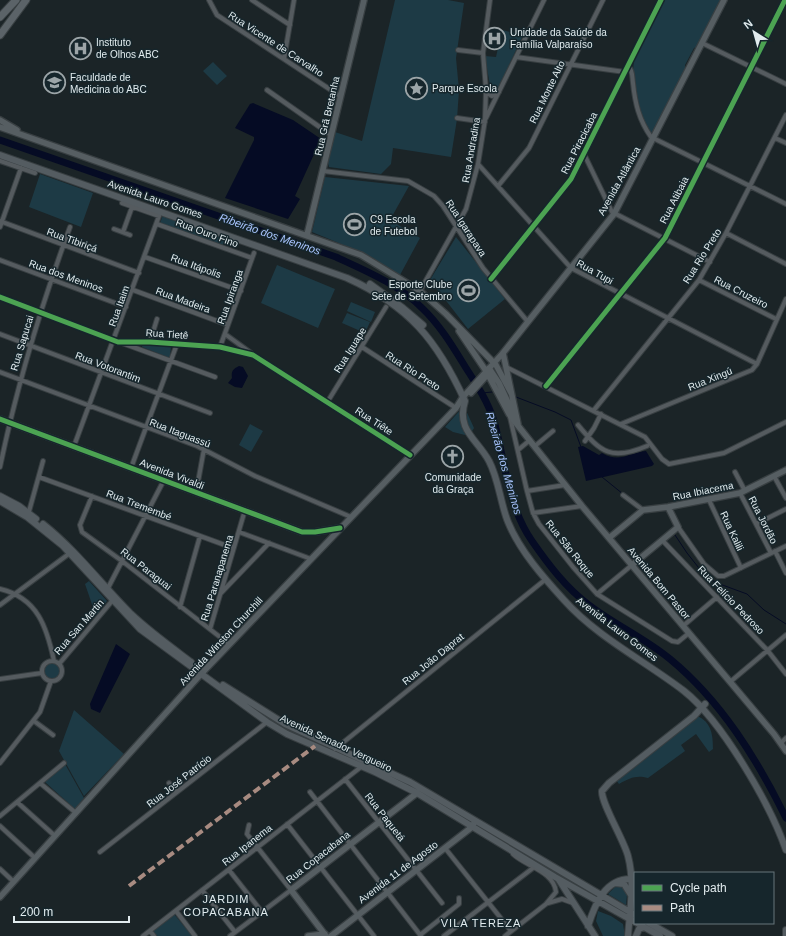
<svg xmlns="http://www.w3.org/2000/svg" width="786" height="936" font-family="Arial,sans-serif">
	<rect width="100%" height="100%" fill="#1b2427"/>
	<path fill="#1d3a45" d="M395,0h53l16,3 -8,55 3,32 -2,29 -6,38 -58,-9 -2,16 -10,10 -52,-7 -1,-4 7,-31 27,9z
		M663,0h59l-25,47 -3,1 -9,17v5l-32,63h-3c-11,-20 -21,-54 -15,-77z
		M502,30l21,5 -27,58 -3,1 -2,-2 -6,-36 11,1z
		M213,62l14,14 -10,9 -14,-14z
		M40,174l53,19 -12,34 -52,-20z
		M325,177l84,9 -19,34 30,18 -20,37 -32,-20 -56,-23z
		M163,215l63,22 -3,8 -63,-22z
		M456,237l49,62 -37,30 -38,-49z
		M277,265l58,24 -17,39 -57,-25z
		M351,302l24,10 -4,10 -24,-11z
		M347,313l23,9 -5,11 -23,-10z
		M143,344l28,2 -1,12 -28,-11z
		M464,406l10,22 -5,8 -16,-4 -8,-5z
		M250,424l13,7 -12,21 -12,-7z
		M89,581l18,20 -11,15 -11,-32z
		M43 671a9 9 0 1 1 18 0a9 9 0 1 1-18 0Z
		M74,710l50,44 -40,42 -25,-45z
		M697,716c15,6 16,20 16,33l-4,3 -13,-18 -15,11 4,6 -37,27c-12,-3 -18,0 -29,6l-3,-4z
		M65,764l19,34 -9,11 -30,-27z
		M617,885l7,2 3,8 -1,10 -18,-11z
		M598,911l13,5 12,8 2,12h-22l-7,-15z
		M174,914l18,22h-35l-5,-5z"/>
	<path fill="#050b24" d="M253,103l40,17 28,19 -26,57 5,3 -12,20 -63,-21 29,-58v-3l-19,-9 15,-24z
		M239,366l4,1 5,9 -6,12 -7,-1 -7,-4 4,-5c-1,-7 1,-9 7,-12z
		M583,446l16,9 3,-2c18,11 27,-1 44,-2l8,13 -2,2 -66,15 -8,-34z
		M116,644l14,10 -30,59 -9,-4 -1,-5z"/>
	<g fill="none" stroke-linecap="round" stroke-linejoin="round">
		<path stroke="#050b24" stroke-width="1" d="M482,393l10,-1
			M516,397l39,15 16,8 10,27
			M602,477l21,17
			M675,535l12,18 19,24 11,6 30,11 17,16 22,14"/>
		<path stroke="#050b24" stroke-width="7" d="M0,140l336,117c30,14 62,27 86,51 18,17 31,39 44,60 11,17 22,34 28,53 11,40 14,86 38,120 16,23 34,47 57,64 26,20 56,33 81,54 51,42 87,100 116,159"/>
		<defs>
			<path id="street" d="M209,0l8,15 123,81
				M252,0l38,25
				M702,43l84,41
				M458,50l25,3
				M516,57l109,15
				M284,59l10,-59
				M628,66c5,4 4,11 5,17 2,20 6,37 18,54l135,67
				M267,90l64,45
				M487,93l5,3 7,-4
				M457,118l28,4
				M486,118l58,-118
				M775,138l11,5
				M584,154l28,58 98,50
				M0,161l35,12
				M478,164l93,104 186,96
				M323,171l85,10 26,15 9,10 40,62 45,54
				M498,186l31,-38 74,-148
				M0,221l139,52
				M157,224l95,34
				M0,227l21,-59
				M114,229l16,6
				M123,232l9,-25
				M726,233l60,31
				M145,257l96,34
				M0,260l126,47
				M491,279l80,-100 90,-179
				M699,280l77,39
				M133,290l95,35
				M420,291l46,-82 12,-45 7,-44 1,-31 -3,-36 7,-53
				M0,297l118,45h32l70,5 33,8 157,100
				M0,334l210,79
				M225,334l26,19
				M150,342l7,-23
				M122,343l93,34
				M220,347l34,-94
				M362,347l94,61
				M506,367l139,70 17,22 7,5 55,-11 62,-31
				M0,372l197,74 58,30 96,41
				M546,386l119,-148 120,-238
				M328,401l58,-94
				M594,410l105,-130 27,-47 60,-118
				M510,417l17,74 6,22 6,11 34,43 24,27 75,47 6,1 11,-9
				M621,424l131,-54 5,-6 29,-65
				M578,425c23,28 34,36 69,21
				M585,441l9,-13 7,-14
				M74,446l85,-230 -37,-13
				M535,446l18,-15
				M518,450l12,-10
				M0,467c17,-82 41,-161 70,-240
				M131,468l46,-124
				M735,472l10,19
				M774,476l12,22
				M39,477l194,71
				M527,491l38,-6
				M196,493l8,-44
				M740,493l31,60
				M623,495l20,15
				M92,496l-12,29 2,7 40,29 107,83
				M709,500l32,68
				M533,513l49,-7
				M28,515l15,-54
				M756,524l30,-15
				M678,527l26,37 14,12h6l62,-30
				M239,532l72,27
				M662,540l106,111 18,23
				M775,551l11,22
				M108,588l56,-108
				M0,589c38,9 47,39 54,72
				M221,593l48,-50
				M597,594l35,-29
				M0,605l70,-52
				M180,607l20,-71
				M683,626l34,-29
				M210,629l35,-119
				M42 671a10 10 0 1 1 20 0a10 10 0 1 1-20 0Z
				M59,664l53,-63
				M0,679l42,-6
				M730,682l56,-47
				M34,721l19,14
				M781,743l5,-5
				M335,749l211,-170
				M0,763l40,-51 11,-31
				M345,779l97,124
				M40,783l36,30
				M169,783l8,9
				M310,792l111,144
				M17,802l38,34
				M0,816l64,-53
				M287,824l87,112
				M0,826l35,32
				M445,848l66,83
				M100,852l167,-130
				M0,869l14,13
				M229,870l33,42
				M202,890l33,42
				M548,903l14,-4 11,4
				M176,911l19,25
				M150,931l4,5
				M420,935l39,-31v-6
				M143,936l218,-169
				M230,936l61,-46 -44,-56 2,-9
				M444,936l89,-68
				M505,936l41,-32 10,-12c-2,-21 -31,-26 -43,-38"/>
			<path id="secondary" d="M0,120l17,10
				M0,127l361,128 59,36 26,23 50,51 15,28
				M307,235l57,-235
				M459,331l27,40 23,43 10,13 63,79 192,228 12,17
				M503,353l15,71
				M489,368l10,15 14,30
				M471,393l18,-20
				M0,419l302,113h13l25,-4
				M609,538l34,-28 25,-3 72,-14 46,-23
				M632,565l46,-38 -10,-20
				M0,897l201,-223 255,-266 7,-11 40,-44 111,-139 110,-214
				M308,936l17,-2
				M326,936l-35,-46 126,-97
				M331,936l141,-109 3,-6"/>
			<path id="primary" d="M0,155l347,123c62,28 90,62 118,123 -9,29 12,38 24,60 10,19 11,41 19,61 12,29 35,55 56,78 33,37 81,61 120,91 38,30 86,113 102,159
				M370,284l33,24 20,17
				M0,496l19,10 17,13
				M0,501l27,16 36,29 77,83 127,93 20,12 88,38 42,21 138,84 80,45
				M43,524c34,27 58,60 88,90 19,18 40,33 60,48
				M223,685l62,39 125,58 225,133
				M559,880l36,56
				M615,883l9,1 7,11
				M637,923l23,13
				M649,923l23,13
				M588,926c7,-22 17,-48 44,-47
				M628,936c2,-27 7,-53 0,-80 -4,-16 -27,-53 -26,-65l7,-8 85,-67 11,-12
				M636,936l3,-7 5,-2
				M786,936v-6"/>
			<path id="highway" d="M0,17l16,-17
				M0,35l26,-35"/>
		</defs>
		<use href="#street" stroke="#383f42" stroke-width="6"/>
		<use href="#secondary" stroke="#383f42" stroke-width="8"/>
		<use href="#primary" stroke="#383f42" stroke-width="8"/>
		<use href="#highway" stroke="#383f42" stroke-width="9"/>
		<use href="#street" stroke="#555b5f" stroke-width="4"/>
		<use href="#secondary" stroke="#565e62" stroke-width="5.5"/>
		<use href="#primary" stroke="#545c61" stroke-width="6"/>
		<use href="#highway" stroke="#5b6368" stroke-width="7"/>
		<path stroke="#a88b81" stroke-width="4" stroke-dasharray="8 4" stroke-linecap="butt" d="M129,886l186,-140"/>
		<defs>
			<path id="cycleway" d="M491,279l80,-100 90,-179
				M0,297l118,45h32l70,5 33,8 157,100
				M546,386l119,-148 120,-238
				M0,419l302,113h13l25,-4"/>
		</defs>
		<use href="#cycleway" stroke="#16262c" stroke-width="8"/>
		<use href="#cycleway" stroke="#4ca352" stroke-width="5"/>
	</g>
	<defs>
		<symbol id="hospital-ring" viewBox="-11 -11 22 22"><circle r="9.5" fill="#16262c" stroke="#9ca5a8" stroke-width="1.5"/><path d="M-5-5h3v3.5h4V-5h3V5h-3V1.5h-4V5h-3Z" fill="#9ca5a8"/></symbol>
		<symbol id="university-ring" viewBox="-11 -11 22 22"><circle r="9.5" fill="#16262c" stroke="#9ca5a8" stroke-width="1.5"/><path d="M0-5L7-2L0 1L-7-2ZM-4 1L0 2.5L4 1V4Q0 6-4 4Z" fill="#9ca5a8"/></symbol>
		<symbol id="sight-ring" viewBox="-11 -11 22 22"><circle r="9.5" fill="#16262c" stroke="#9ca5a8" stroke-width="1.5"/><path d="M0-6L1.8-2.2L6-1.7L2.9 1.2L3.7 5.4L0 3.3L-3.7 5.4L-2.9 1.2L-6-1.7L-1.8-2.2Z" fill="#9ca5a8"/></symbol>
		<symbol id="stadium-ring" viewBox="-11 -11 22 22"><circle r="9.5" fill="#16262c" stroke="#9ca5a8" stroke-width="1.5"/><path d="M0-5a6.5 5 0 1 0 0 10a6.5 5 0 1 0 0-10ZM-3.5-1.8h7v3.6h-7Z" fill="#9ca5a8"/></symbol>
		<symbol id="church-ring" viewBox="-11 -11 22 22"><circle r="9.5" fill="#16262c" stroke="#9ca5a8" stroke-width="1.5"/><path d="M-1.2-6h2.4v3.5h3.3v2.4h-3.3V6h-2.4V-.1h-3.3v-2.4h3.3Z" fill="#9ca5a8"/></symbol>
	</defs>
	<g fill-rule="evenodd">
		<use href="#hospital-ring" x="482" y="26" width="25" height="25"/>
		<use href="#hospital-ring" x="68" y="36" width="25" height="25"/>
		<use href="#university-ring" x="42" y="70" width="25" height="25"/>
		<use href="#sight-ring" x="404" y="76" width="25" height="25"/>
		<use href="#stadium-ring" x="342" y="212" width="25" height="25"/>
		<use href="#stadium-ring" x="456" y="278" width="25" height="25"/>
		<use href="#church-ring" x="440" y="444" width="25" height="25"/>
	</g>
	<g text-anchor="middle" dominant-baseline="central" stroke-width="3" stroke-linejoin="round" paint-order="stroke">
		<g font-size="10" fill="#e1ebee" stroke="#16262c" text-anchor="start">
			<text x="510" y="32">Unidade da Saúde da<tspan x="510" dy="12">Família Valparaíso</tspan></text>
			<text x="96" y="42">Instituto<tspan x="96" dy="12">de Olhos ABC</tspan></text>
			<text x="70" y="77">Faculdade de<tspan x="70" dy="12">Medicina do ABC</tspan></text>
			<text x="432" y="88">Parque Escola</text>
			<text x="370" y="219">C9 Escola<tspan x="370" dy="12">de Futebol</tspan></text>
			<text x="452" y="284" text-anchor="end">Esporte Clube<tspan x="452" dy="12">Sete de Setembro</tspan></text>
			<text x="453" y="477" text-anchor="middle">Comunidade<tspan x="453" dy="12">da Graça</tspan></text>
		</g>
		<g font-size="10" fill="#e1ebee" stroke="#16262c">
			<text transform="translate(276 44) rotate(33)">Rua Vicente de Carvalho</text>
			<text transform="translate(547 92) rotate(-64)">Rua Monte Alto</text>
			<text transform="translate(327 116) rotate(-77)">Rua Grã Bretanha</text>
			<text transform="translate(579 143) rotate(-63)">Rua Piracicaba</text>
			<text transform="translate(471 150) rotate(-80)">Rua Andradina</text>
			<text transform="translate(619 181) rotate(-61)">Avenida Atlântica</text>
			<text transform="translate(155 199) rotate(19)">Avenida Lauro Gomes</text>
			<text transform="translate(674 200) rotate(-63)">Rua Atibaia</text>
			<text transform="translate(466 228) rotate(57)">Rua Igarapava</text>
			<text transform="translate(207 233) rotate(20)">Rua Ouro Fino</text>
			<text transform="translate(72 240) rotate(20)">Rua Tibiriçá</text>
			<text transform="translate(702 256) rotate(-58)">Rua Rio Preto</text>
			<text transform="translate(196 266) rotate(20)">Rua Itápolis</text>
			<text transform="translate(595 272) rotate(29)">Rua Tupi</text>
			<text transform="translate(66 276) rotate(20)">Rua dos Meninos</text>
			<text transform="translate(741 292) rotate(27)">Rua Cruzeiro</text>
			<text transform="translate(230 297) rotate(-70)">Rua Ipiranga</text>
			<text transform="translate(183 300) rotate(20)">Rua Madeira</text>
			<text transform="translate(119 306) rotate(-70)">Rua Itaim</text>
			<text transform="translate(167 334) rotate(4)">Rua Tietê</text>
			<text transform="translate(22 343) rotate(-73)">Rua Sapucai</text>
			<text transform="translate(350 350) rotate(-58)">Rua Iguape</text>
			<text transform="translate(108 367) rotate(21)">Rua Votorantim</text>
			<text transform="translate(413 371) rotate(33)">Rua Rio Preto</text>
			<text transform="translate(710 379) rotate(-22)">Rua Xingú</text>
			<text transform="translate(374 421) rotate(33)">Rua Tiête</text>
			<text transform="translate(180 433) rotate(21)">Rua Itaguassú</text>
			<text transform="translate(172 474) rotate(21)">Avenida Vivaldi</text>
			<text transform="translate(703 491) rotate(-11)">Rua Ibiacema</text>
			<text transform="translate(139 505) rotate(21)">Rua Tremembé</text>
			<text transform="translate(763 520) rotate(63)">Rua Jordão</text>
			<text transform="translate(732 531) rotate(65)">Rua Kalili</text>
			<text transform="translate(570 549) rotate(51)">Rua São Roque</text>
			<text transform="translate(146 569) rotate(38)">Rua Paraguai</text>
			<text transform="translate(217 578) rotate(-73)">Rua Paranapanema</text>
			<text transform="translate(659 583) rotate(50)">Avenida Bom Pastor</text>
			<text transform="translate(731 600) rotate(46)">Rua Felício Pedroso</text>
			<text transform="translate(79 627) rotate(-49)">Rua San Martin</text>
			<text transform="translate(617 629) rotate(37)">Avenida Lauro Gomes</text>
			<text transform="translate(221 641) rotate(-47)">Avenida Winston Churchill</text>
			<text transform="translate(433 659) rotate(-39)">Rua João Daprat</text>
			<text transform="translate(336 743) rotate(25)">Avenida Senador Vergueiro</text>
			<text transform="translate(179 781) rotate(-38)">Rua José Patrício</text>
			<text transform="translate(385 817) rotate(52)">Rua Paquetá</text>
			<text transform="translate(247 845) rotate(-38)">Rua Ipanema</text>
			<text transform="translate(318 857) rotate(-38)">Rua Copacabana</text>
			<text transform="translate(398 872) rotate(-37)">Avenida 11 de Agosto</text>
		</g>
		<g font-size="11" font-style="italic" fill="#a8c3fd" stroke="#16262c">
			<text transform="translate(270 234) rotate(19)">Ribeirão dos Meninos</text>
			<text transform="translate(504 463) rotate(74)">Ribeirão dos Meninos</text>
		</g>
		<g font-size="11" letter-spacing="1" fill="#e1ebee" stroke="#16262c">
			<text x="226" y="899">JARDIM<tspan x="226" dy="13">COPACABANA</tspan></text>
			<text x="481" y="923">VILA TEREZA</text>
		</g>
	</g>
	<rect x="634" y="872" width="140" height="52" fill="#16262c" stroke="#67757a"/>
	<rect x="642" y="885" width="20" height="6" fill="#4ca352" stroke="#67757a"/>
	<text x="670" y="892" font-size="12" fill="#e1ebee">Cycle path</text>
	<rect x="642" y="905" width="20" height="6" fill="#a88b81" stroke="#67757a"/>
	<text x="670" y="912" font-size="12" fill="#e1ebee">Path</text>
	<g transform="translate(754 32) rotate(323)" stroke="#16262c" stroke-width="3" paint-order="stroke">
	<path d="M0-3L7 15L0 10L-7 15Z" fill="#e1ebee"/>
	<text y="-6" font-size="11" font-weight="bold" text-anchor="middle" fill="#e1ebee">N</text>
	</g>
	<path d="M14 916v6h115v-6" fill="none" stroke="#e1ebee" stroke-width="2"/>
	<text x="20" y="916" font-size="12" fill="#e1ebee" stroke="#16262c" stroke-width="3" paint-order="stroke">200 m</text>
</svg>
